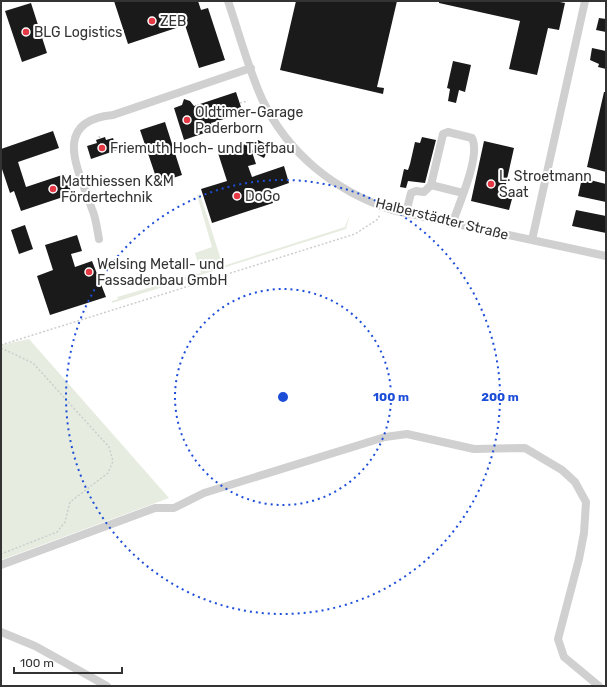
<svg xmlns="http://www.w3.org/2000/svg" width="607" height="687" font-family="Rubik,sans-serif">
	<rect width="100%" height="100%" fill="#fff"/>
	<path fill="#e6ecdf" d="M200,194l23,72 122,-39 5,-13 -4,15 -234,74v-2l6,-2 -1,-2 84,-24 -6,-20 17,-6 -15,-52z
		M29,339l140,159 -168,62v-215z"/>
	<path fill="#1a1a1a" d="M114,1h84l3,9 7,-2 17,52 -26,8 -14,-43 -57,19z
		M296,1h101l-20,86 7,1 -1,6 -103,-24z
		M439,1h116l10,2 -6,27 -11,-2 -11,47 -28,-6 11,-48 -81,-18z
		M31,3l16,50 -25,9 -17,-51z
		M599,18l7,1v13l-10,-2z
		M592,48l14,3v18l-8,-2 1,-3 -9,-4z
		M453,61l18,4 -6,27 -6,-2 -3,13 -8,-2 2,-12 -3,-1z
		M236,92l7,21 -32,10 2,7 -29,10 -10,-32 8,-3 2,-6 6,2 4,5z
		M604,92h2v80l-19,-5z
		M165,122l17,53 -24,8 -18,-53z
		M53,131l6,17 -41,14 8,25 39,-13 7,20 -51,17 -7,-20 -4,2 -9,-27v-17z
		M105,137l1,3 7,-2 4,12 -26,9 -4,-13 10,-3 -1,-3z
		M422,137l14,3 -11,43 -17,-2 -2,7 -6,-1 4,-18 4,1 2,-6 5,-22 5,1z
		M258,140l12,6 -6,12 -12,-6 4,12 -8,2 4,11 32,-11 5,17 -20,7 4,13 -61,20 -11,-34 26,-8 -9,-28 31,-10 3,8z
		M484,141l30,7 -11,49 9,2 -3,11 -38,-9z
		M582,178l24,6v18l-28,-6z
		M576,210l30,6v17l-34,-7z
		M25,225l8,24 -14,5 -8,-24z
		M77,235l5,16 -11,3 4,13 17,-6 14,36 -56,18 -13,-39 16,-6 -8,-25z"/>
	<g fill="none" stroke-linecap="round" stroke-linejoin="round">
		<path stroke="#cdcdcd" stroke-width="1.5" stroke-dasharray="2 2" stroke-linecap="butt" d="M240,103l8,-2
			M99,136l1,3
			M1,345l354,-111 23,-15 2,-5
			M1,348l32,15 76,84 4,14 -5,12 -38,29 -5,20 -8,10 -56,22"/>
		<path stroke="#d0d0d0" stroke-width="8" d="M228,1c11,32 20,67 34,98 26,55 73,92 130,111l214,46
			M431,185l32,8
			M406,213l5,-20 5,-2 8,1 7,-7 12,-51 5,-2 24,6c9,18 -13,65 -19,84
			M99,239c-2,-10 -3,-21 -7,-30 -12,-36 -43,-88 21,-94l138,-47
			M532,240l53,-239
			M1,565l154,-57h19l30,-15 181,-56 22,-3 67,15 51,-1 37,22 13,12 11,20 -2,31 -5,26 -21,80 6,18 35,29
			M1,632l34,14 72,40"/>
	</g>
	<g fill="none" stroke="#1d4ed8" stroke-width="2" stroke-dasharray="2 4">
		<circle cx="283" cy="397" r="108"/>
		<circle cx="283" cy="397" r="217"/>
	</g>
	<g fill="#e63946" stroke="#fff" stroke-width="1.5">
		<circle cx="152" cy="21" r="4"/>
		<circle cx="26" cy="32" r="4"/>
		<circle cx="187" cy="120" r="4"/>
		<circle cx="102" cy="148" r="4"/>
		<circle cx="491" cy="184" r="4"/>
		<circle cx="53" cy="189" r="4"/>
		<circle cx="237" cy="196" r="4"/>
		<circle cx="89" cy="272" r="4"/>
	</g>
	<g text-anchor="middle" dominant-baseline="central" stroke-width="4" stroke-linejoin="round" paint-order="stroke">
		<g font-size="14" fill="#333" stroke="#fff" text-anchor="start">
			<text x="160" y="21">ZEB</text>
			<text x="34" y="32">BLG Logistics</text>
			<text x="195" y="112">Oldtimer-Garage<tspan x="195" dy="16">Paderborn</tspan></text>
			<text x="110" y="148">Friemuth Hoch- und Tiefbau</text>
			<text x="499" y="176">L. Stroetmann<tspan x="499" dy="16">Saat</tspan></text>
			<text x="61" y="181">Matthiessen K&amp;M<tspan x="61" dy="16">Fördertechnik</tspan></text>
			<text x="245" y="196">DoGo</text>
			<text x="97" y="264">Welsing Metall- und<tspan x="97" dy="16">Fassadenbau GmbH</tspan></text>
		</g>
		<g font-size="14" fill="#333" stroke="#fff">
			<text transform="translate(442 219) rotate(14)">Halberstädter Straße</text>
		</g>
	</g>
	<circle cx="283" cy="397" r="6" fill="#1d4ed8" stroke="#fff" stroke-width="2"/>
	<g font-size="12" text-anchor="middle" font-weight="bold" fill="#1d4ed8" stroke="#fff" stroke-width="4" stroke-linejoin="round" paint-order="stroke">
		<text x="391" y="401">100 m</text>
		<text x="500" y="401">200 m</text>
	</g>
	<rect width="607" height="687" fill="none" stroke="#333333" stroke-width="4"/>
	<path d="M14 667v6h108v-6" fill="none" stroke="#333333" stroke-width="2"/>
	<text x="20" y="667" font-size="12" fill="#333333" stroke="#ffffff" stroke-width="3" paint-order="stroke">100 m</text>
</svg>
